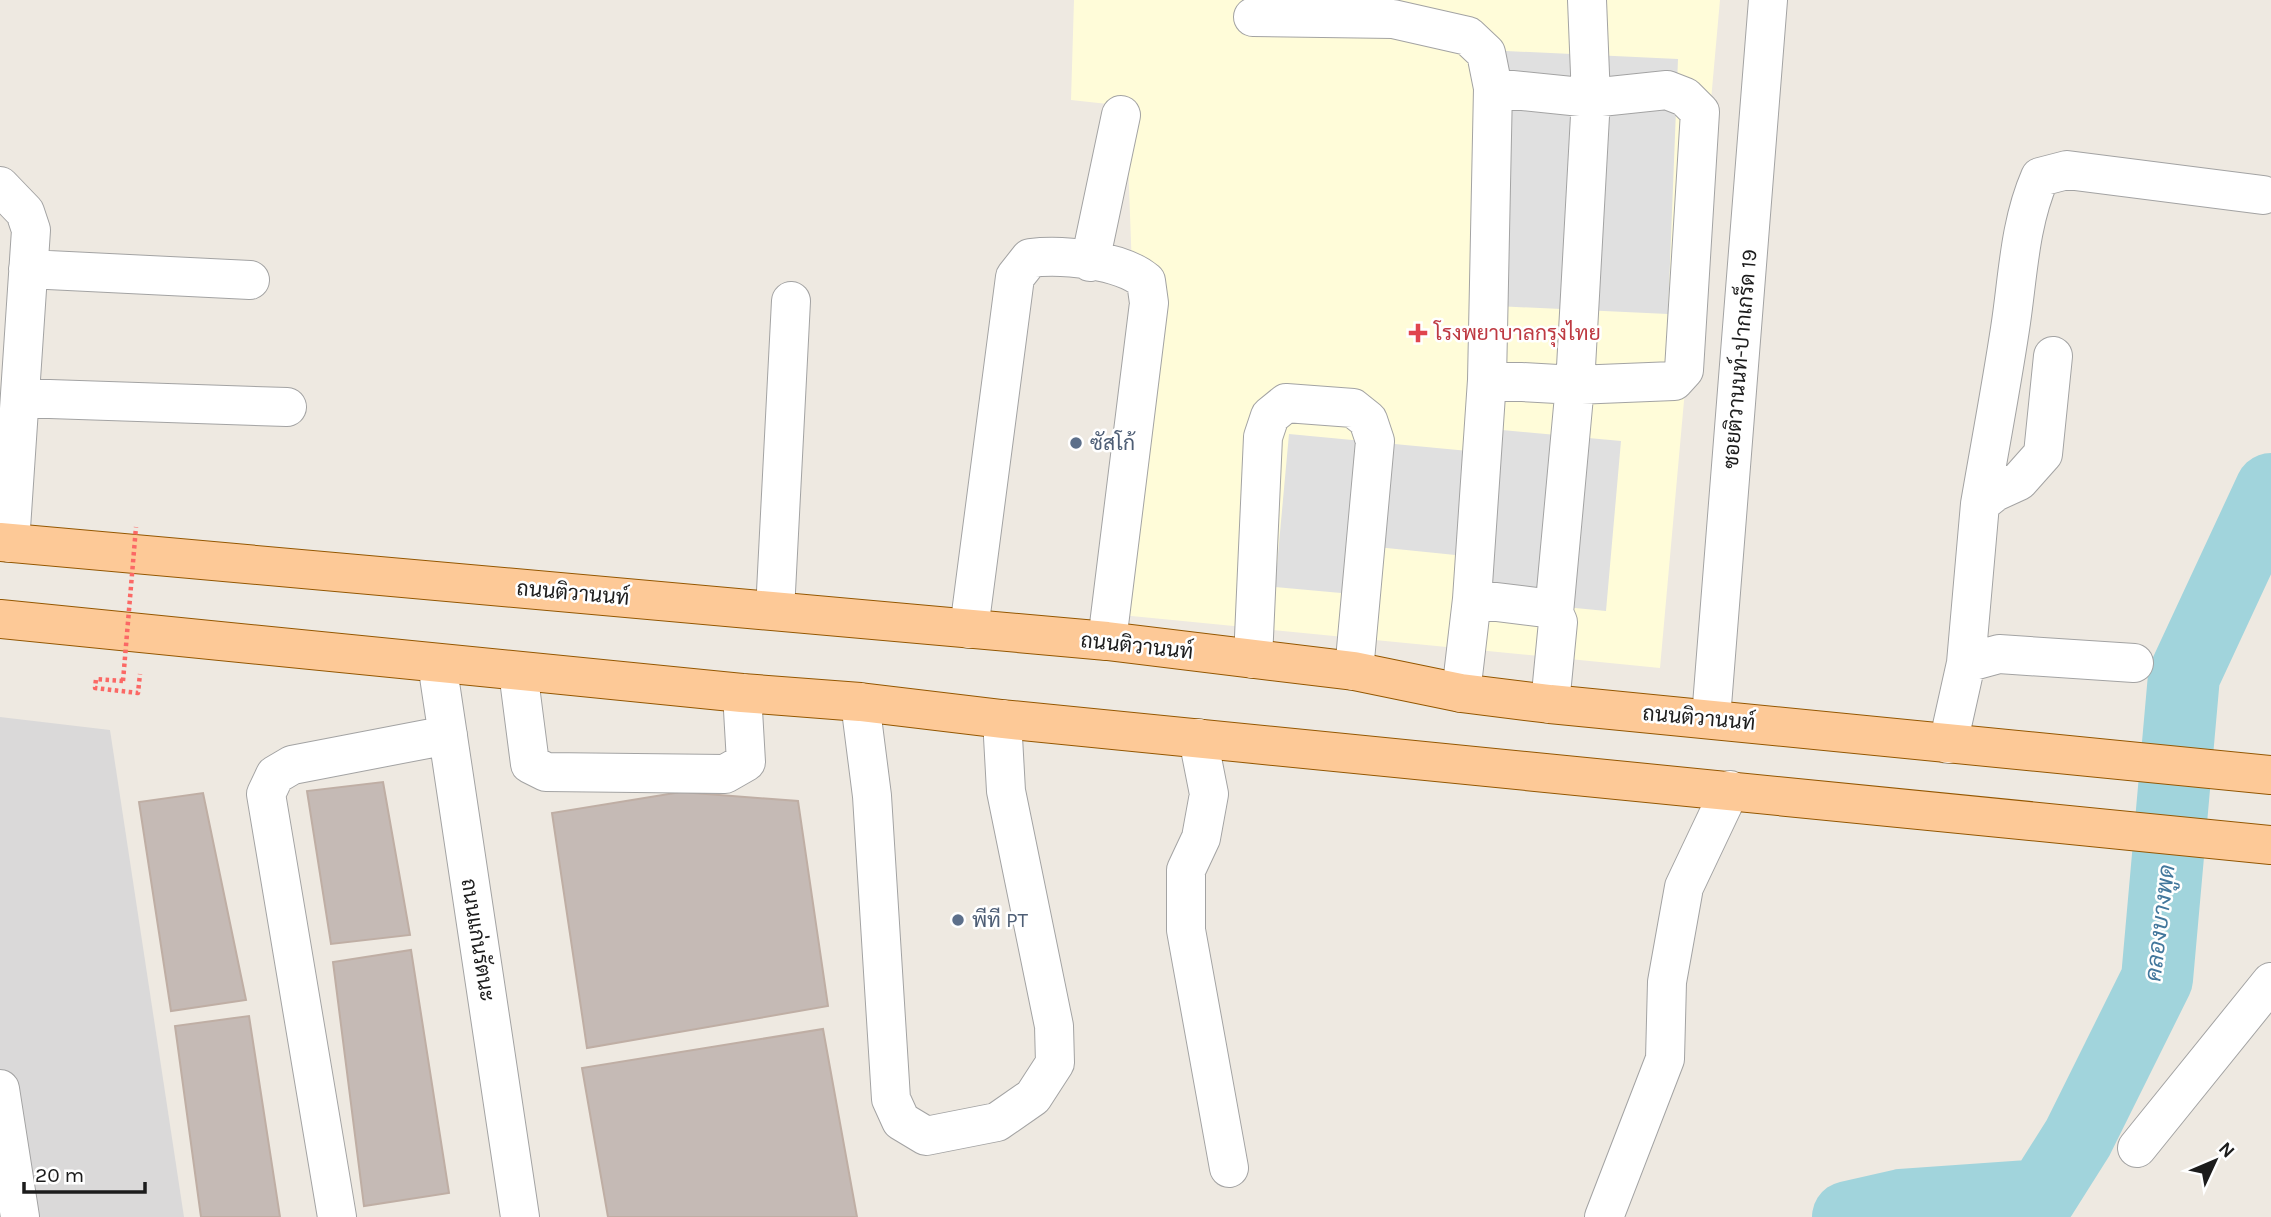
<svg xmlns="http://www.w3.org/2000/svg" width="2271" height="1217" font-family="Karla,Sarabun,sans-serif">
	<rect width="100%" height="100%" fill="#eee9e1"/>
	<path fill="#dad9d9" d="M0,717l110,13 74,487h-184z"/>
	<path fill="#fffcd9" d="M1074,0h646l-60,668 -549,-54 16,-148 5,-197 -6,-163 -55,-6z"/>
	<path fill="#e0e0e0" d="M1506,51l172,8 -10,255 -172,-8z
		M1481,428l140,13 -15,170 -134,-13 3,-41 -118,-12 -5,49 -77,-7 14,-153 190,18z"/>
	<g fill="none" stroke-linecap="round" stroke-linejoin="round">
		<path stroke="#a1d4dc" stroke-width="72" d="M1848,1217l53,-12 141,-10 36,-57 79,-159 27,-303 87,-187"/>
	</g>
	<path fill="#c5bab5" stroke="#bfaea4" stroke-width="2" d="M383,782l27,153 -79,9 -24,-153z
		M681,792l117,9 30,205 -241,42 -35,-235z
		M203,793l43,207 -75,11 -32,-209z
		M411,950l38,243 -85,13 -31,-244z
		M249,1016l31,201h-79l-26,-191z
		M823,1029l34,188h-249l-26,-149z"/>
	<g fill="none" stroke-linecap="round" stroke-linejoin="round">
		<defs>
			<path id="minor" d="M1253,17l140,2 75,17 18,17 7,35 -6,292 -15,219
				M1493,88l98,10 76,-8 18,7 15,15 -16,258 -10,11 -99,4 -21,228
				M0,186l25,26 6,18 -21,313
				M1090,262l31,-147
				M28,269l222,11
				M1487,380l88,5 16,-287 -4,-98
				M20,398l267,9
				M1980,504c10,-58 21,-116 30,-175 8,-51 9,-104 30,-152l27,-7 196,25
				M775,611l16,-310
				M969,629l46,-352 15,-19c33,-4 91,2 116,23l3,22 -42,338
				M1253,659l10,-222 7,-21 16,-13 67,5 15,12 7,21 -21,230
				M437,663l83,554
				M1966,663l14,-159 15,-12 24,-11 24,-27 10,-98
				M518,671l12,93 16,8 179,2 21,-12 -4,-69
				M1461,693l11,-94 73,9 9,5 4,9 -8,82
				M860,702l12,94 19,303 10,22 25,15 71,-14 36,-25 22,-34 -1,-37 -48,-235 -4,-72
				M1711,718l57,-718
				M1198,738l11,56 -8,44 -15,32v60l43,238
				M1948,744l18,-81 33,-9 135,9
				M0,1089l20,128
				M2137,1148l134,-166
				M337,1217l-71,-423 9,-19 17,-10 156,-30
				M1604,1217l61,-158 2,-77 17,-95 46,-97"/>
			<path id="major" d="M0,542l1107,99 247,30 107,22 89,11 721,71
				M0,619l742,74 118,9 142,17 1269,126"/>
		</defs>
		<use href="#minor" stroke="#a3a3a3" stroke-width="40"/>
		<use href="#major" stroke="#945700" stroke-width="40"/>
		<path stroke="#fb6865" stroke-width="4.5" stroke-dasharray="3.5 3.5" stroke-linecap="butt" d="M123,681l-27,-2 -1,9 43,5 2,-19"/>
		<use href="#minor" stroke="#fff" stroke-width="38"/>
		<use href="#major" stroke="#fdc997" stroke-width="38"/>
		<path stroke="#fb6865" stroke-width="4.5" stroke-dasharray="3.5 3.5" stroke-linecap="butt" d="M123,681l13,-154"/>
	</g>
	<path fill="#e0444e" stroke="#fff" stroke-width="2.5" d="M1414.5 322.5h7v7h7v7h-7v7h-7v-7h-7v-7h7z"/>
	<g fill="#5c6f8a" stroke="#fff" stroke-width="2.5">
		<circle cx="1076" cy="443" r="7"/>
		<circle cx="958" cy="920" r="7"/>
	</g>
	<g text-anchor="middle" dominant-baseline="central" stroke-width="5" stroke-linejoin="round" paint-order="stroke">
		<g font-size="21" fill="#be3a42" stroke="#fff" text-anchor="start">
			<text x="1434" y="333">โรงพยาบาลกรุงไทย</text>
		</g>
		<g font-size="21" fill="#1c1c1c" stroke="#fff">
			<text transform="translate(1740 359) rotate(-85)">ซอยติวานนท์-ปากเกร็ด 19</text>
			<text transform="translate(573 593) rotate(5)">ถนนติวานนท์</text>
			<text transform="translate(1137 646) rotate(6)">ถนนติวานนท์</text>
			<text transform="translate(1699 718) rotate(5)">ถนนติวานนท์</text>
			<text transform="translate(478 940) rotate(81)">ถนนแก่นรัตนะ</text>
		</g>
		<g font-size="21" fill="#4e5e75" stroke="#fff" text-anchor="start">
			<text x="1090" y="443">ซัสโก้</text>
			<text x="972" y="920">พีที PT</text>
		</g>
		<g font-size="23" font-style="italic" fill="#42779c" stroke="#fff">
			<text transform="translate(2160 923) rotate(-83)">คลองบางพูด</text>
		</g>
	</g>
	<g transform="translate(2215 1161) rotate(46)" stroke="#ffffff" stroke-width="5" paint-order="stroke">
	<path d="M0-5L12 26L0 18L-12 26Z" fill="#1c1c1c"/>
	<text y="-10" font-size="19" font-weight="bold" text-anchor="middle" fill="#1c1c1c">N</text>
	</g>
	<path d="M24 1182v10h121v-10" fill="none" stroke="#1c1c1c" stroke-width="3.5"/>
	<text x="35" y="1182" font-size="21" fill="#1c1c1c" stroke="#ffffff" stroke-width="5" paint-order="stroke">20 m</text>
</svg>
